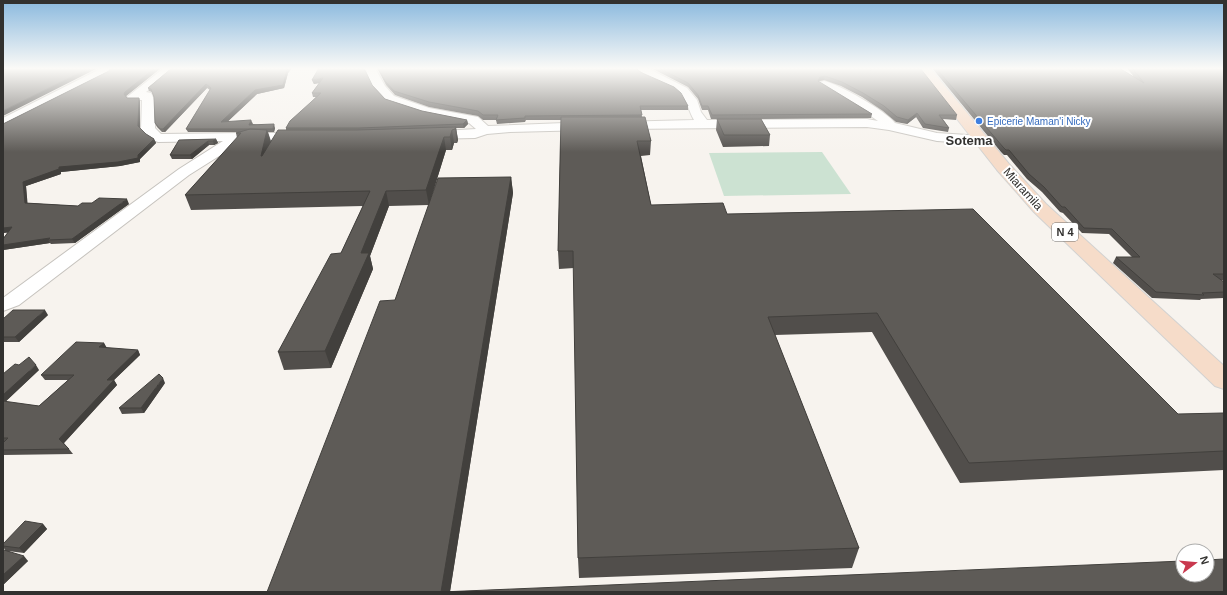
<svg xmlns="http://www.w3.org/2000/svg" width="1227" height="595" font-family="Helvetica,sans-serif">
	<rect width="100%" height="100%" fill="#f7f3ee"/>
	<path fill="#cce2d2" d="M822,152l29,42 -127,2 -15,-43z"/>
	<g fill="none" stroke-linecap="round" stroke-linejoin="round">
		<defs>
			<path id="minor" d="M3,68h17l-5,3 -12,1z
				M102,68h12l-4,5 -107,54v-9z
				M164,68h12l-30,24 5,1c6,10 4,24 4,35l6,6 80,-1 5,2 8,-2h46l5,1 2,3 -2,3 -5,1h-46l-19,5 -46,29 -170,130 -16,6v-13l176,-129 44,-28 -65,1c-7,-2 -13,-7 -17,-13l1,-29h-13l-2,-3z
				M364,68h11l10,18 9,10 35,12 49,9 10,9 101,-4 5,1 2,3 -2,3 -5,1 -79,2 -23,2 -12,4 -45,1 -5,-1 -2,-3 2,-3 51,-3 -7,-6 -46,-9 -37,-12 -12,-14z
				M631,68h16l40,20 10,12 4,12 6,8 160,-1 11,2 -22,-15 -36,-20 -2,-2 2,-2 4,-1c15,3 62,30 71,42l42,10 46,3 5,1 2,3 -2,3 -5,1 -46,-3 -48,-11 -22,-3 -246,2 -5,-1 -2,-3 2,-3 78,-2c-5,-8 -7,-21 -15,-27 -11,-10 -40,-16 -48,-25z"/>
			<path id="major" d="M917,68h13l79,96 37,40 178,162v23l-9,-3 -181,-174 -37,-42z"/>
		</defs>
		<use href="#minor" stroke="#c6c3be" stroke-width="2"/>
		<use href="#major" stroke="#d2d2d1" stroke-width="2"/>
		<use href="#minor" fill="#fff" fill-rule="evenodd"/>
		<use href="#major" fill="#f6dcc9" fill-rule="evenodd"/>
	</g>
	<path fill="#514e4b" d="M111,68h50l-35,28 1,2h12l1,4v26l6,6 8,5 2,4 -16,16v3l-20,4 -59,6v2l-35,12 1,17 51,3 51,-2 -54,39 -24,1 -1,-1 -47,7v-11l5,-7 -5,1v-109l106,-53z
		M172,68h120l-4,5 -4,15 -27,6 -30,28 26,2 22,4 -1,4h-6l3,9 15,-11v-2l30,-31h-3l-1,-4 7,-10 -5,1 -2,-4 60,5 13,14 37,12 45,9 1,4 -4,4h-8l2,12 -1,3h-3l-2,7h-6l-15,48 80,-21 2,16 -63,398 774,1h-957l128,-292 34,-95 -40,1 -19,50 3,13 -42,99 -47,2 -6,-18 63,-99 22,-47 -172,4 -6,-15 52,-57 -1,-5 2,-1h-50l-2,-3 24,-39 -3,-2 -42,44h-3l-5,-5 -2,-4 -1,-26 -2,-5 -3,-1 -1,-3z
		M377,68h259l52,38v4h-47l1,7 9,24 -1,14 -9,1 10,49 76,9 451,200h46v56l-264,13 -88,-151 -97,3 84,213 -7,20 -273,10 -1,-20 -4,-290 -15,1 -1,-18 3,-131h-35l-1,2 -28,2 -1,-4h-13l-5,-4 -49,-9 -34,-12 -9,-10z
		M651,68h210l96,47 -1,5 -13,-1 6,9 -1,4 -25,-4 -7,-11 -9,7 -11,-2 -13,-11 -21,-14 -21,-11 -17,-6 -5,1v1l53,32 -1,4 -110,1 9,16 -1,11 -46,1 -7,-17 1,-11h-6l-3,-9h-6l-4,-11 -10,-12z
		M932,68h187l15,9 -7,-9h97v212h-3l3,2v16l-23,1 -1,1 -48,-2 -39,-35 3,-6h16l-23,-23 -27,-1 -19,-20 -3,-1 -18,-20 -15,-13 -20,-24h-3l-3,-3z
		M216,139l2,4 -4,2h-5l-17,14h-20l-2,-4 9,-15z
		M48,315l-29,27h-16v-23z
		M104,343l2,5 32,2 2,5 -26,25 3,5 -53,58 5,6 4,5 -70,1v-81l36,-4 -34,32 34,4 29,-26h-23l-4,-5z
		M165,383l-21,30 -22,1 -3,-6z
		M43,524l4,5 -23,24 -16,-2 20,10 -25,24v-34h3l-3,-4v-3z"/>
	<path fill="#42403d" d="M89,68h9l-95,48v-5z
		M155,68h6l-35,28 -2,-2 1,-2z
		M288,68h4l-4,5 -4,15 -27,6 -34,32 -2,-4 34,-32 32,-20z
		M825,76l-1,4 -5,1 -2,4 1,-4 2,-4z
		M323,78l1,4 -10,2 -2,-4z
		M206,84l1,4 -42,44 -2,-3z
		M139,98l1,4v28l-2,-4z
		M917,113l-1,4 -9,7 1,-4z
		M251,120l2,4 -3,5 -1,-4z
		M467,120l1,4 -4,4 -1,-4z
		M274,124l1,4 -1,4 -1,-3z
		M456,127l2,13 -1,3 -2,-14z
		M267,130l4,13 -6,26 -4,-13z
		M452,130l2,13 -2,7 -2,-13z
		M444,137l2,13 -17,55 -3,-15z
		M154,139l2,4 -16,16v3l-20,4 -59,6v2l-35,12 2,22 -3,-5 -2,-21 36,-15 79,-12z
		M216,139l2,4 -4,2 -1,-4z
		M208,141l1,4 -17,14 -2,-4z
		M511,177l2,16 -63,399h-9z
		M386,191l3,15 -19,50 3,13 -42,99 -6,-17 36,-98z
		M127,199l2,5 -54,39 -3,-4z
		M12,227l3,5 -12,1v-5z
		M50,238l-2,2 2,3 -47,7v-5z
		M45,310l3,5 -29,27 -4,-5z
		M104,343l3,5 -8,-1z
		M138,350l2,5 -26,25 3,5 -54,59 -4,-5 48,-59z
		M36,365l3,5 -36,34v-9z
		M163,378l2,5 -21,30 -3,-5z
		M43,524l4,5 -23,24 -5,-5z
		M24,556l4,5 -25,24v-10z"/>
	<path fill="#5e5b57" stroke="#42403d" d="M14,68h75l-86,43v-41z
		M111,68h44l-30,24 -1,2 3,4h12l-1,28 8,8 8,5 -16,16v3l-20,4 -59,5v2l-36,13 2,21 53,3 4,-3h10l7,-5 28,1 -55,40 -24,1 2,-2 -47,7v-6l9,-12 -9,1v-104l106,-53z
		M172,68h116l-1,2 -4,15 -28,5 -34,32 30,-2 -2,5 25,-1 -1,5h-87l25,-41 -5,-4 -43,45h-3l-5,-6 -1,-26 -3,-8 -3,-1z
		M319,68h45l8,17 13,14 37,12 45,9 -4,4 -104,4h-73l4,-7 31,-28h-9l11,-15 -11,2z
		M378,68h258l4,4 34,15 7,6 7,13h-48l2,9 -117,1v2l-29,2 2,-5h-15l-5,-4 -49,-9 -35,-11 -9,-10z
		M659,68h202l10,2v-2h49l37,47h-18l10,13 -24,-4 -8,-11 -9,7 -11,-3 -13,-11 -21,-13 -21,-11 -17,-6 -5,1 -2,4 54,33 -160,1 -4,-9h-6l-4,-11 -10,-12z
		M936,68h183l25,15 -12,-15h92v206h-11l11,8v10l-22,1 2,2 -48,-3 -40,-35h24l-28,-28 -28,-1 -19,-21h-3l-18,-20 -15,-13 -20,-24h-3l-3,-3z
		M561,117h84l6,24h-14l14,64 72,-2 4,11 246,-5 205,205 45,-1 1,1v37l-255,12 -92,-150 -109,4 91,231 -281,10 -5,-307h-15z
		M717,119h44l9,16h-46z
		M456,127l-1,2 -3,1 -2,7h-6l-18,53 -40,1 -25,62h8l-44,98 -47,1 53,-98 10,-1 29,-62 -185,4 56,-62h-5l14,-4 17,1 -6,26h1l16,-26h79z
		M216,139l-3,2h-5l-18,14h-20l9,-15z
		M511,177l-70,415 742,-31v14h24v-15l17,-1v33h-957l113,-291 15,-1 43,-122z
		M13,310h32l-30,27h-12v-18z
		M76,342l28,1 -5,4 39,3 -31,30h7l-55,59 10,10 -66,1v-7l5,-5h-5v-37l36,5 35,-31h-33z
		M29,357l7,8 -33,30v-21l12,-10 4,1z
		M159,374l4,4 -22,30h-22z
		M25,521l18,3 -24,24 -16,-2v-2z
		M4,550l20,6 -21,19v-24z"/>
	<linearGradient id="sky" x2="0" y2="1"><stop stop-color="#8ab9de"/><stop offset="0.45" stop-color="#fbfaf7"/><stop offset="1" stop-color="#fbfaf7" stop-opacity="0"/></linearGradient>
	<rect width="1227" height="152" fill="url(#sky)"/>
	<circle fill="#3f7fe0" stroke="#fff" stroke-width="1.5" cx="979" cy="121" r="4"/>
	<g text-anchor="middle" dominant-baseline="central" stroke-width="4" stroke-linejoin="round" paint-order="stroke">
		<g font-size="10" fill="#366cbe" stroke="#fff" text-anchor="start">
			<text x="987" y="121">Epicerie Maman'i Nicky</text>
		</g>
		<rect fill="#fff" stroke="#706f6d" stroke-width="1" x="1052" y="223" width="26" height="18" rx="3"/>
		<g font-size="11" font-weight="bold" fill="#32312f">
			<text x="1065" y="232">N 4</text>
		</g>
		<g font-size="12" fill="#32312f" stroke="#fff">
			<text transform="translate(1023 189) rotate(48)">Miaramila</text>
		</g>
		<g font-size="13" font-weight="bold" fill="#32312f" stroke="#fff">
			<text x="969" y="140">Sotema</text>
		</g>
	</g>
	<rect width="1227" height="595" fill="none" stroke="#32312f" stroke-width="8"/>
	<g transform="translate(1195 563) rotate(74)"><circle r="19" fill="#ffffff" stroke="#adadac"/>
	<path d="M0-3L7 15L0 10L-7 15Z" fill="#c9384e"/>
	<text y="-6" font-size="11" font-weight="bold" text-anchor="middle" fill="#32312f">N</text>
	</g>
</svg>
